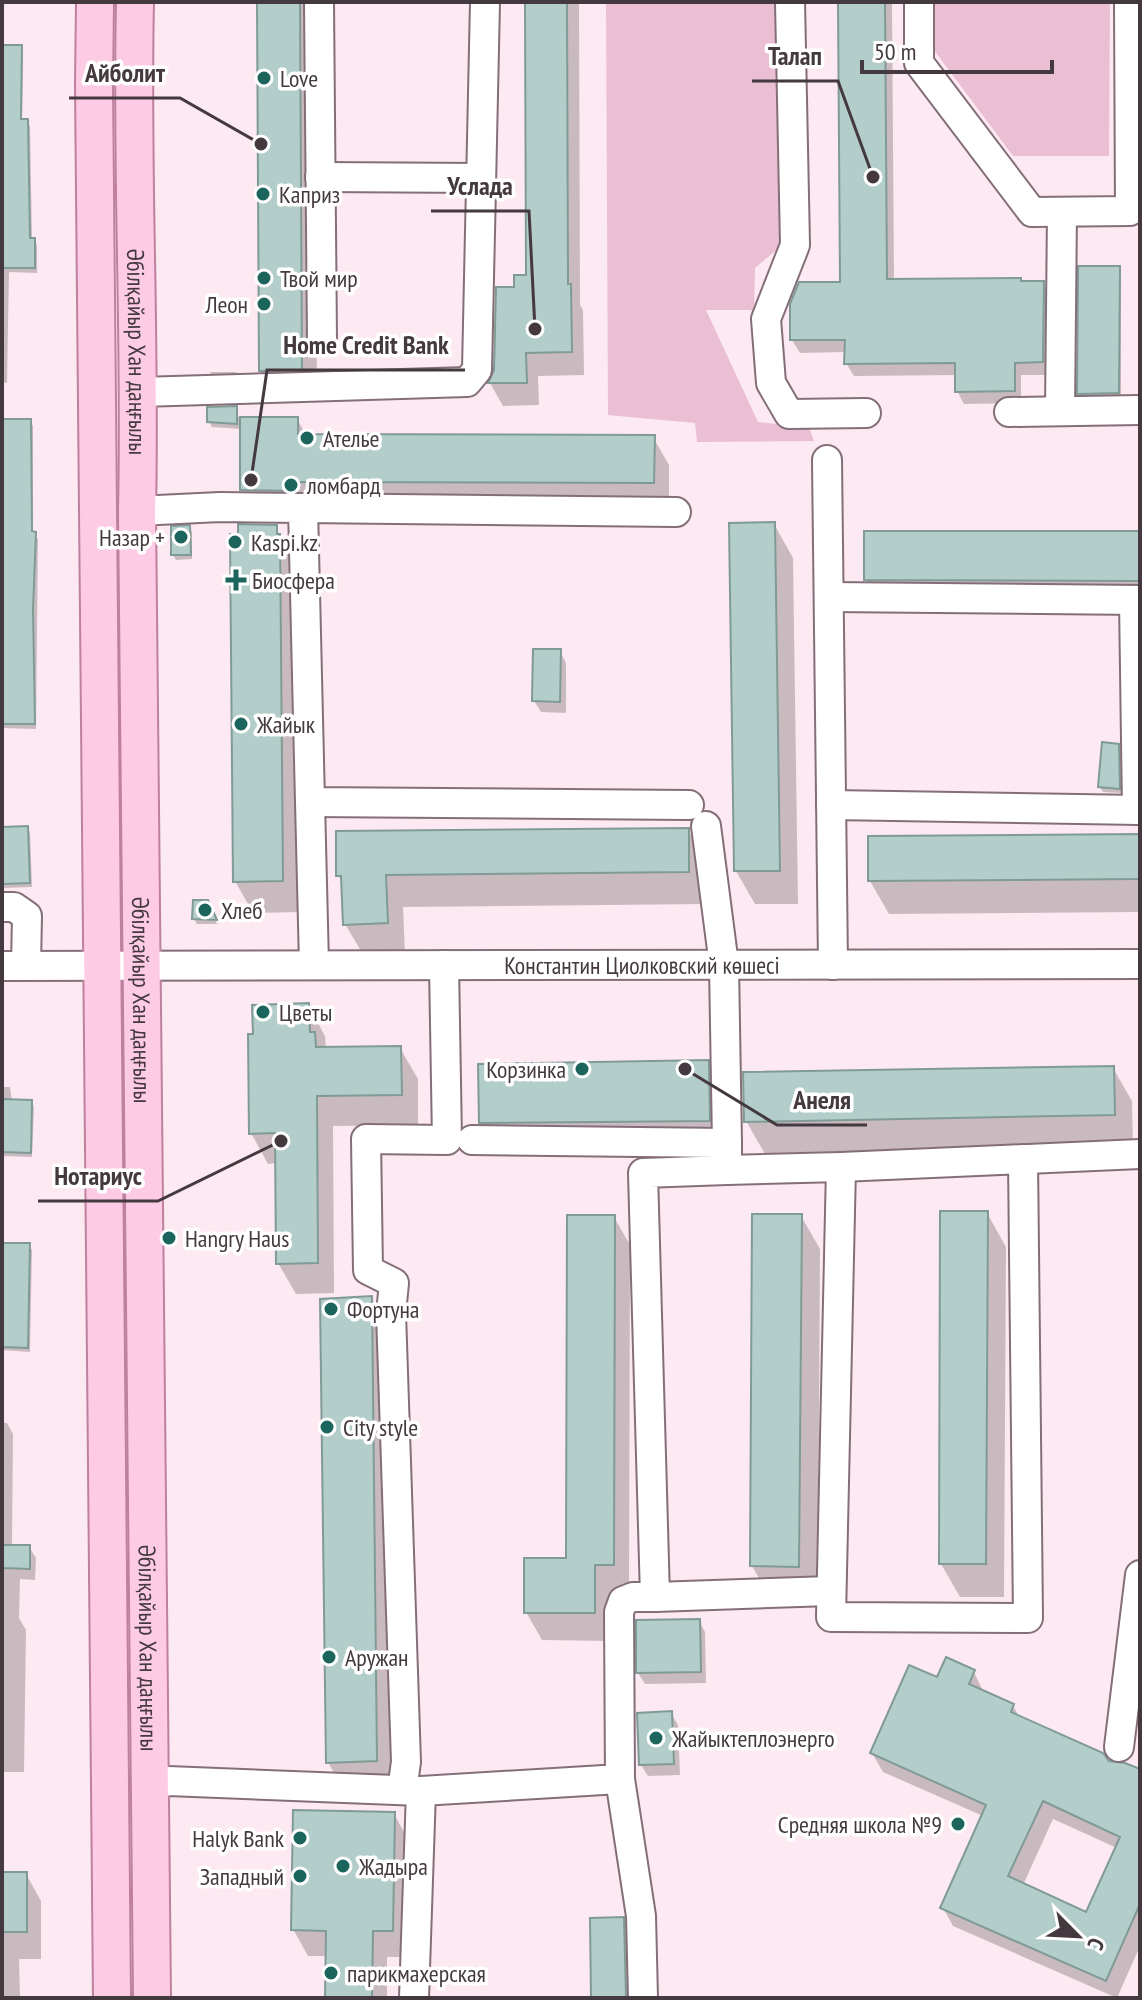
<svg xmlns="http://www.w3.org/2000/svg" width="1142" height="2000" font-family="'PT Sans Narrow',sans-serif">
	<rect width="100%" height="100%" fill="#fce9f1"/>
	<path fill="#ebbfd3" d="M606,2h174v245l-25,21 -1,42h-48l52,112 51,5 5,14 -117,1 -2,-19 -87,-8z
		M933,2h177l-1,154h-96l-80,-107z"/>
	<path fill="#0003" fill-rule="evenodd" d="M259,2h56l2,396 -40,1 -16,-28z
		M527,2h52l1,303 3,5 1,65 -46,1 1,29 -36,1 -13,-23 6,-12 20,-82 12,-12z
		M840,2h52l2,279 149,2 7,12v80h-29v28l-57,1 -7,-13v-16l-103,1 -8,-13v-11l-46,1 -8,-13 50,-56z
		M2,47h18l3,5 -1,69h5l3,6 2,113 5,5v28l-28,-1 -2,111 -5,-1z
		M1118,268l3,5v125h-39l-3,-5z
		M210,372h26l3,5h-26z
		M236,408l3,11h58l10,17 346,1 16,28v45l-411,7 -16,-27v-61l-30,-2 -3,-5z
		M2,421h28l3,5v108l5,5 -2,190 -34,-1z
		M774,524l19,34 5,346h-43l-19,-33z
		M275,527l19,32 6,353 -47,1 -18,-32z
		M189,528l3,4v27l-16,1 -3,-5z
		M1140,533v80h-255l-19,-33z
		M560,651l6,12v50l-25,-1 -7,-11z
		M1118,745l3,6v42l-18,-1 -3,-5z
		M27,828l3,5 2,54 -30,1v-59z
		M688,830l18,32v42l-303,3 2,47 -41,2 -19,-32 -1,-39 -6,-10z
		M1140,836v76l-251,2 -19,-33z
		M210,908l7,16h-20l-3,-5z
		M308,1005l17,31 1,13 74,-1 18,31v46l-85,1 1,167 -38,1 -18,-31 -1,-100 -9,1 -17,-31z
		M707,1063l20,33 1,57 -228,3 -19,-33z
		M1113,1068l19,33 1,47 -368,6 -19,-33z
		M2,1087h8l2,14 19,1 3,5 -2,50 -30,-1z
		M987,1213l19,34 -2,350h-44l-19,-33z
		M801,1216l19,33 -2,350h-47l-19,-33z
		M614,1217l16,28 -1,347h-19v49l-68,-1 -16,-28 42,-52z
		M2,1245h27l3,5 -2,102 -28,-2z
		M370,1298l20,33 5,463 -48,2 -19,-34z
		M2,1423h5l6,11 -1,113h17l7,11 -1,22 -15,-1 -1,39 7,12 -2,142h-22z
		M699,1621l6,11 1,51 -61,1 -7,-11z
		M974,1672l10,21 29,13 7,12 88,45 32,9v174l-23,52 -164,-72 -10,-18 40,-92 -100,-44 -11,-19 66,-73zM1053,1819l64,29 -30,66 -64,-29z
		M671,1713l7,12 2,50 -32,1 -7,-11z
		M394,1814l15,27 -2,116h-20v41h-60l1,-42h-20l-15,-27z
		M2,1874h24l15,27v58h-22l1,37 12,2h-30z
		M623,1919l10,17 2,62h-42z"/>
	<path fill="#b3ceca" stroke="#809a96" stroke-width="2" fill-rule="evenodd" d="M257,2h43l2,368 -43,1z
		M525,2h42l1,282h3l1,68 -46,1 1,30h-39l6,-13 2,-83h18v-12h12z
		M838,2h47l2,277 134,-1v3h23l-1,81 -28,1v28l-60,1v-29l-111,1 1,-24h-55v-36l9,-22h41z
		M2,45h20l-1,74h7l2,119h5v30h-33z
		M1078,266h42l-1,127 -42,1z
		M237,406v18l-30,-2v-15z
		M240,417h58v17l357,1 -1,48 -357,-1v9l-57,-1z
		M2,419h29l1,112 4,1 -3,78 2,114h-33z
		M775,522l5,349h-46l-5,-348z
		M238,524l39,1v9h3l3,347 -50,1 -3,-348h8z
		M190,525l1,30h-20v-29z
		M864,531h276v50l-276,-1z
		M533,649h28l-1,53 -28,-1z
		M1102,742l17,2 1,45 -22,-2z
		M28,826l2,57 -27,1 -1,-57z
		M689,828v44l-303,3 2,48 -45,2 -2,-49h-5v-45z
		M1140,834v45l-272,2v-45z
		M193,900h15l9,20 -25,-1z
		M309,1003l1,29h5l1,15 85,-1 1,49 -85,1 1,167 -42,1 -1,-131 -26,1 -1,-100h5l-1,-29z
		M709,1060l1,61 -231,2 -1,-59z
		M1114,1066l1,49 -371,7 -1,-50z
		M2,1099l30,1 -1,53 -29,-1z
		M940,1211h48l-2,353h-47z
		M752,1214h50l-3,353 -49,-1z
		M567,1215h48l-1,350h-19v48h-71v-55h42z
		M2,1243h28l-2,105 -26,-1z
		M372,1296l5,465 -51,2 -6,-464z
		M2,1545h28v24l-28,-1z
		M700,1619l1,53 -65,1v-53z
		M946,1657l29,13 -6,14 45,20 -3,8 92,41 6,8 16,2 15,6v135l-34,77 -166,-73 46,-103 -116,-52 39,-88 28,12zM1043,1801l77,36 -34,75 -78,-36z
		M672,1711l2,53 -35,1 -2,-52z
		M293,1810l102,2 -2,119h-20l-1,67h-47l1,-67 -35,-1z
		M2,1872h25v60h-25z
		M624,1917l2,81h-35l-1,-80z"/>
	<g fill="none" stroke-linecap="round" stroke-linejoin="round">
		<defs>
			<g id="minor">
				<path d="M319,2l3,338"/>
				<path d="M790,2l5,243 -29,74 5,64 18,31 77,-1"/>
				<path d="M919,2v61l113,149 98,-1 -1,-209"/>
				<path d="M320,177l161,1"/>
				<path d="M140,392l327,-10 10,-12 8,-368"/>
				<path d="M1060,410l2,-198"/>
				<path d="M1009,412l131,-2"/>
				<path d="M827,460l6,505"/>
				<path d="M303,508l373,4"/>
				<path d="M137,511l83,-4 83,1 7,294 379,3"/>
				<path d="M829,597l311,3"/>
				<path d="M1134,600l3,210"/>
				<path d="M310,802l4,163"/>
				<path d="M831,805l309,5"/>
				<path d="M2,907h12l13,9 -1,49"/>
				<path id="s1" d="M2,966l1138,-2"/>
				<path d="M472,1140l255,3 -3,-178 -18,-139"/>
				<path d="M727,1143v27l114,-3 -10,450 197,1 -5,-459"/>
				<path d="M841,1167l299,-13"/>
				<path d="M727,1170l-84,3 12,424 175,-6"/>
				<path d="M1119,1747l21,-172"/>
				<path d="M620,1779l21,137 2,82"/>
				<path d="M150,1786l18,-5 253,10 -7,207"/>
				<path d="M402,1790l4,-28 -15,-449 3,-30 -26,-13 -2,-131 81,1 -3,-175"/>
				<path d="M421,1791l199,-12 -1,-167 4,-11 10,-4h22"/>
			</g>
			<g id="major">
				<path d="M95,2l-1,83 18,1913"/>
				<path id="s2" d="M135,2c-4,170 6,339 2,509l15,1487"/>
			</g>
		</defs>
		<use href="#minor" stroke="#846f79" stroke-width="32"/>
		<use href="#major" stroke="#bd819f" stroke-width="40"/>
		<use href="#minor" stroke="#fff" stroke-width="28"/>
		<use href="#major" stroke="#fecbe5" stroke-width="36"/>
	</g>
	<g fill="#1b655d" stroke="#fff" stroke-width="3">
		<circle cx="264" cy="78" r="8"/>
		<circle cx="263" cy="194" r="8"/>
		<circle cx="264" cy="278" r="8"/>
		<circle cx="264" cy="304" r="8"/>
		<circle cx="307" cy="438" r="8"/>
		<circle cx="291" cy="485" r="8"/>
		<circle cx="181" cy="537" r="8"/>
		<circle cx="235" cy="542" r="8"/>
		<path d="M232 568h8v8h8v8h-8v8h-8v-8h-8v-8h8z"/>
		<circle cx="241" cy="724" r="8"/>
		<circle cx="205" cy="910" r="8"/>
		<circle cx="263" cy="1012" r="8"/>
		<circle cx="582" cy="1069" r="8"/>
		<circle cx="169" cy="1238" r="8"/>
		<circle cx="331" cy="1309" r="8"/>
		<circle cx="327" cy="1427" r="8"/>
		<circle cx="329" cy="1657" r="8"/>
		<circle cx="656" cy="1738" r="8"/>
		<circle cx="958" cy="1824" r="8"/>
		<circle cx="300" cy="1838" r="8"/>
		<circle cx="343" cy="1866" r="8"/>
		<circle cx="300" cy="1876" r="8"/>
		<circle cx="331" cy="1973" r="8"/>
	</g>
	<g text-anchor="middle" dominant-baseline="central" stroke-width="7" stroke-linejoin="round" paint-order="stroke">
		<g font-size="24" fill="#43393e" stroke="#fff" text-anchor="start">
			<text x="280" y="78">Love</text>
			<text x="279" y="194">Каприз</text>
			<text x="280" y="278">Твой мир</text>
			<text x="248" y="304" text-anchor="end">Леон</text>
			<text x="323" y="438">Ателье</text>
			<text x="307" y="485">ломбард</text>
			<text x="165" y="537" text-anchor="end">Назар +</text>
			<text x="251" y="542">Kaspi.kz</text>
			<text x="252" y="580">Биосфера</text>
			<text x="257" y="724">Жайык</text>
			<text x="221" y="910">Хлеб</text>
			<text x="279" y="1012">Цветы</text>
			<text x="566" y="1069" text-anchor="end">Корзинка</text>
			<text x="185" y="1238">Hangry Haus</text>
			<text x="347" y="1309">Фортуна</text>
			<text x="343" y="1427">City style</text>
			<text x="345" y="1657">Аружан</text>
			<text x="672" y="1738">Жайыктеплоэнерго</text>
			<text x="942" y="1824" text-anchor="end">Средняя школа №9</text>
			<text x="284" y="1838" text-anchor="end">Halyk Bank</text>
			<text x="359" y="1866">Жадыра</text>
			<text x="284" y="1876" text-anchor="end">Западный</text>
			<text x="347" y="1973">парикмахерская</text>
		</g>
		<g font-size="24" fill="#43393e" stroke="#fff">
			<text stroke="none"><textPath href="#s2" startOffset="350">Әбілқайыр Хан даңғылы</textPath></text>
			<text stroke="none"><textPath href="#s1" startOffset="640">Константин Циолковский көшесі</textPath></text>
			<text stroke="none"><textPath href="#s2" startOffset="998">Әбілқайыр Хан даңғылы</textPath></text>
			<text stroke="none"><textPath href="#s2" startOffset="1646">Әбілқайыр Хан даңғылы</textPath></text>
		</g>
	</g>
	<path fill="none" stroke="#43393e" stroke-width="3" d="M873 177L838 81H752M261 144L180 98H69M535 329L529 211H431M251 480L267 370H465M685 1069L777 1125H867M281 1141L158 1201H38"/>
	<g fill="#43393e" stroke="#fff" stroke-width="3">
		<circle cx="873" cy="177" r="8"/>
		<circle cx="261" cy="144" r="8"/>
		<circle cx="535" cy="329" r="8"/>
		<circle cx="251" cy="480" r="8"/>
		<circle cx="685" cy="1069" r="8"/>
		<circle cx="281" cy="1141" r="8"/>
	</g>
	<g font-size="26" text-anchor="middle" font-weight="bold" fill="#43393e" stroke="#fff" stroke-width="7" stroke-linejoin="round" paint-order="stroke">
		<text x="795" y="65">Талап</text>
		<text x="125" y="82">Айболит</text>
		<text x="480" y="195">Услада</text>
		<text x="366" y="354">Home Credit Bank</text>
		<text x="822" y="1109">Анеля</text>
		<text x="98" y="1185">Нотариус</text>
	</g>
	<rect width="1142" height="2000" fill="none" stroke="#43393e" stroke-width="8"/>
	<g transform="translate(1078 1936) rotate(114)" stroke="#ffffff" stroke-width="6" paint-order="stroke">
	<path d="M0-6L14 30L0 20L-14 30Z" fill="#43393e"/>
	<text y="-12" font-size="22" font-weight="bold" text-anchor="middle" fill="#43393e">С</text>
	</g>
	<path d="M862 60v12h190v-12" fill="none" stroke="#43393e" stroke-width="4"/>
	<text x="874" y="60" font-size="24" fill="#43393e" stroke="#ffffff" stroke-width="6" paint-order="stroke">50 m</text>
</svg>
